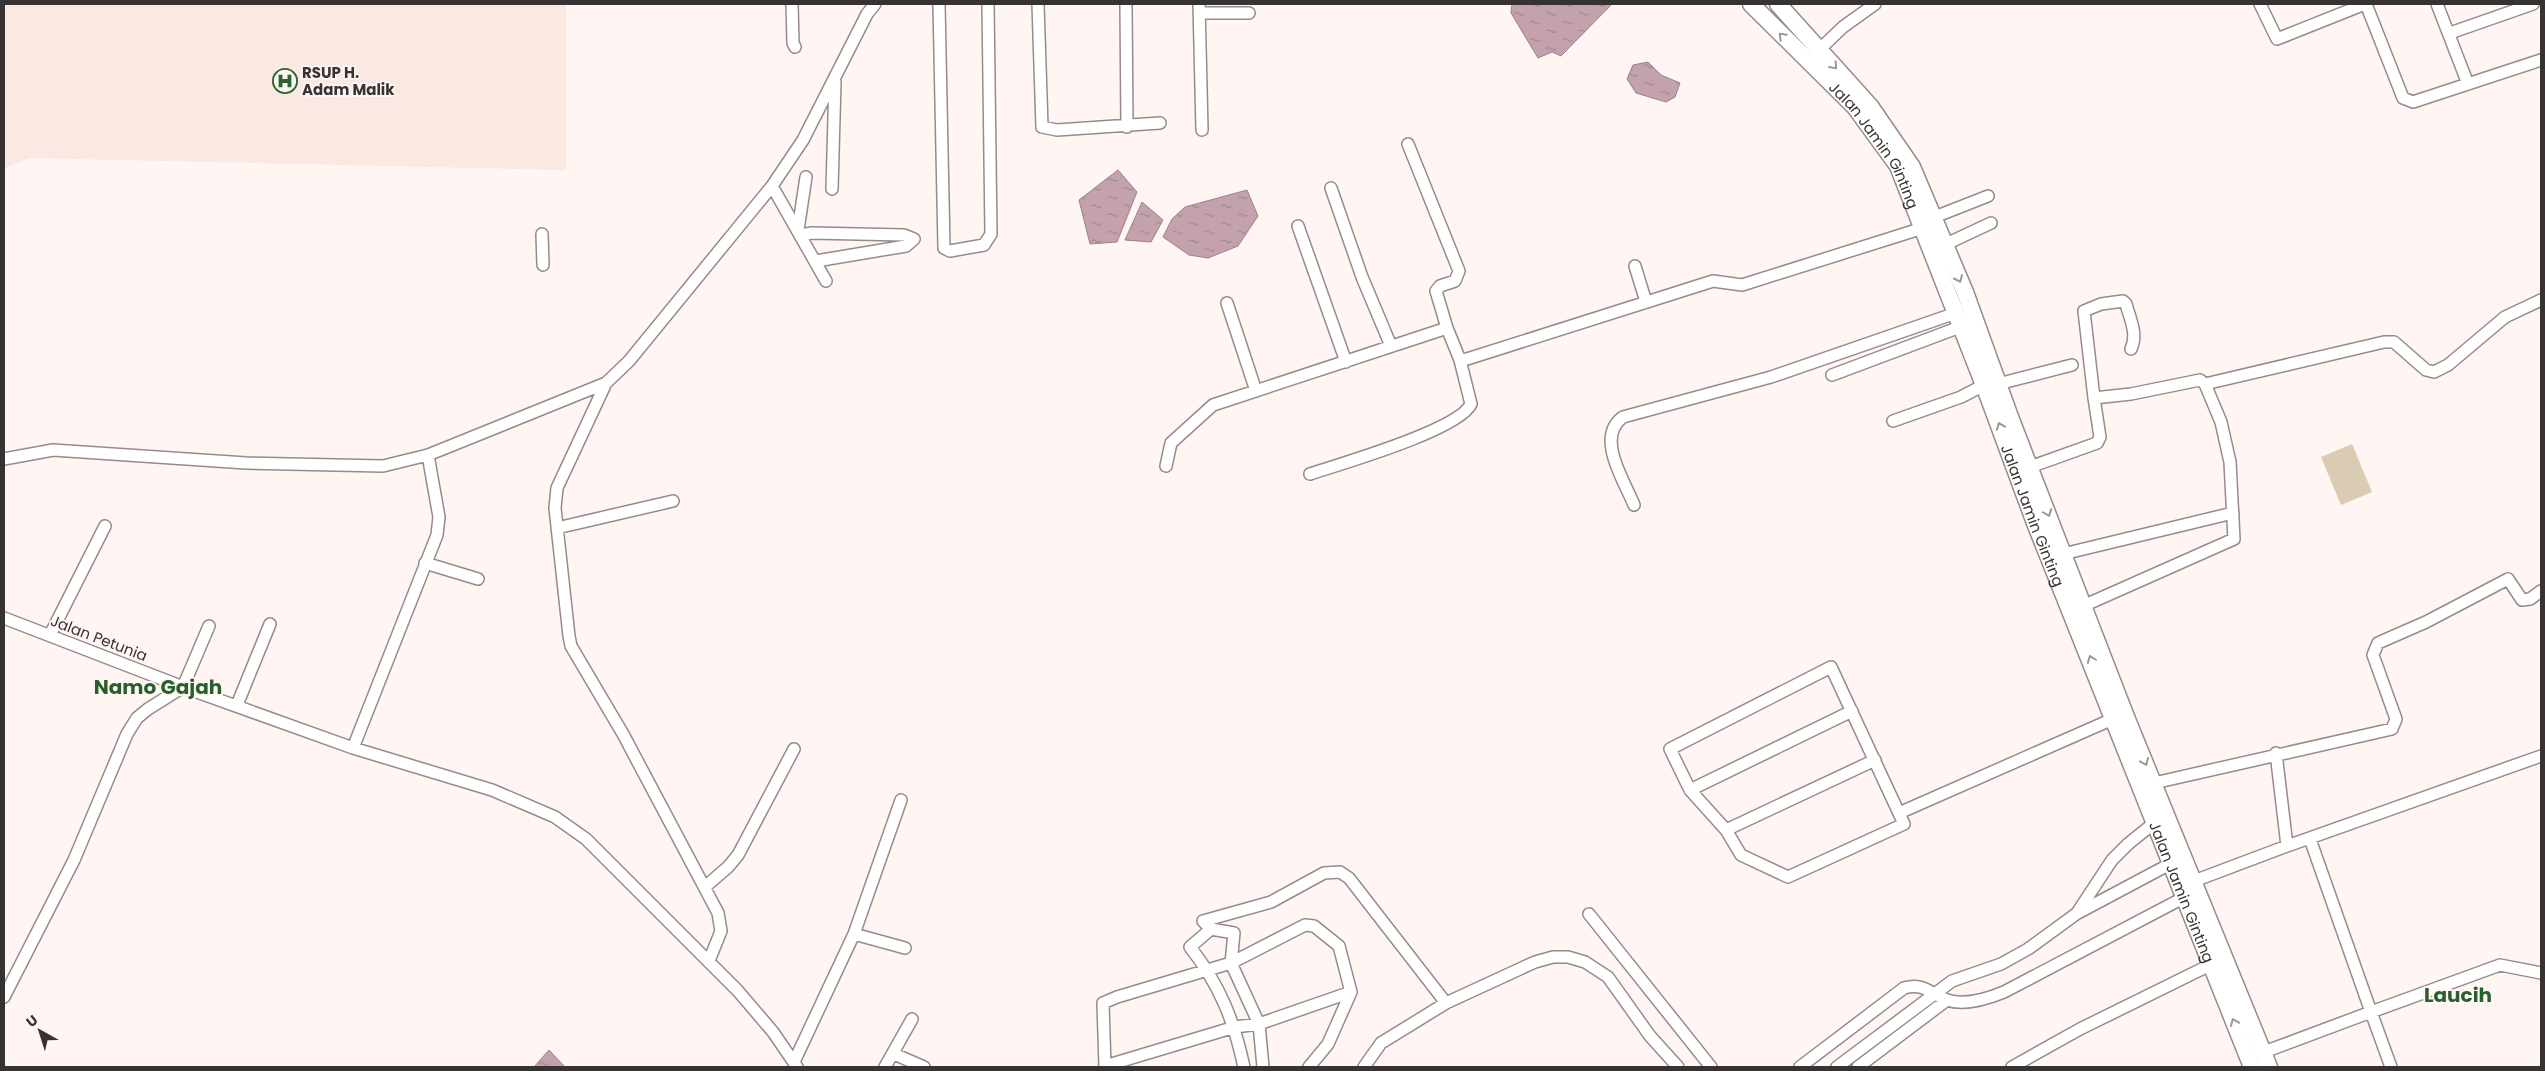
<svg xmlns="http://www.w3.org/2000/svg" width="2545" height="1071" font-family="Poppins,sans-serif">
	<defs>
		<pattern id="water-ripples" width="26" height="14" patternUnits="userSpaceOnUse" patternTransform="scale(1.25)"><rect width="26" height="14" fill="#c3a2ae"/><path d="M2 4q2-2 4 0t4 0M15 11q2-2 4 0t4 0" fill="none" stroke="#9f858e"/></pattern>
	</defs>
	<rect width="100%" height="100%" fill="#fff5f2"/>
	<path fill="#fae8e2" d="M4,4h562v166l-537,-12 -25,10z"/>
	<path fill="#dacbb3" d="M2352,444l20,48 -31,13 -20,-48z"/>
	<path fill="url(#water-ripples)" stroke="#998189" d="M1512,4h100l-51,52 -9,-4 -14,6 -27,-45z
		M1648,62l13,13 19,8 -5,14 -9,5 -30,-9 -9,-14 6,-14z
		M1118,170l19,22 -20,50 -27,2 -11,-44z
		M1247,190l11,26 -20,30 -30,12 -19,-3 -26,-18 9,-18 13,-12z
		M1142,202l21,18 -12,22 -26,-2z
		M549,1050l16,17h-31z"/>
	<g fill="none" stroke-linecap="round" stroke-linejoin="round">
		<defs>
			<path id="minor" d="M792,4l1,39 2,4
				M939,4l5,244 6,3 34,-6 7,-11 -3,-230
				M1038,4l4,123 15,3 103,-7
				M1126,4l1,123
				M1199,4l3,126
				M2260,4l17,35 88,-35
				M2366,4l37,94 10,4 128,-42
				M2437,4l31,80
				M1200,13h49
				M2450,33l83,-29
				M1820,49l23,-22 32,-23
				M1408,144l51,127 -4,10 -15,5 -4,5 11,37
				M772,186l54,95
				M1331,188l31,89 29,69
				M832,189l3,-108
				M1932,218l56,-22
				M1298,226l48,136
				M798,230l8,-53
				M542,234l1,31
				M801,235l11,-2 92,2 10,4 -8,7 -90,15
				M1944,245l47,-22
				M1635,266l11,36
				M1227,303l29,88
				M1832,375l136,-51
				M606,383l-49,105 -2,20 14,128 2,10 52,88 95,179 3,18 -12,30
				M1998,384l74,-19
				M2205,384l179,-42h10l32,28 8,2 14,-7 57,-48 36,-17
				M2094,398l-10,-87 17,-7 22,-3 3,3c4,15 12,30 5,45
				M1893,421l68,-24 23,-12
				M4,459l49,-9 193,13 137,3 45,-11 178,-72 23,-22 143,-175 31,-46 64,-126 8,-10
				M1166,466l5,-23 42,-38 234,-77 13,32 7,-1 246,-78 29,4 181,-57
				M2030,467l67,-24 3,-6 -6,-39 37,-4 69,-14 5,4 16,38 9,40 4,77 -151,67
				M1310,474c30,-10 149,-44 161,-70l-11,-44
				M1634,505c-10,-25 -39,-68 -11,-88l148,-40 185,-64
				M557,528l116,-27
				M2063,554l170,-41
				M425,563l53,16
				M4,618l179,69 170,61 139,42 63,27 31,22 152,152 35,41 24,35
				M50,635l55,-109
				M1831,667l73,157 -116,53 -47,-22 -15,-25 -36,-40 -20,-41z
				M237,705l33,-81
				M353,748l84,-213 2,-18 -11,-62
				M2276,753l11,93
				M2154,783l238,-54 4,-10 -23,-64 5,-12 48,-21 82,-43 14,21 8,-1 11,-8
				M1690,790l162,-79
				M1899,813l216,-95
				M1726,830l149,-70
				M2194,881l93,-35 254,-90
				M706,886l22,-19 10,-12 56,-106
				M2077,913l35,-53 16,-16 26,-21
				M1589,914l122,153
				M1211,929l-21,18c30,38 44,74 54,120
				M854,934l51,14
				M4,997l70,-137 53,-126 10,-16 11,-9 35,-22 26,-61
				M2264,1052l107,-40 -61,-173
				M894,1054l30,13
				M794,1062l60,-128 47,-134
				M1105,1066l130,-39 24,-3 92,-32
				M885,1067l27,-48
				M1105,1067l-2,-64 14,-6 114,-34 74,-38 9,1 25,20 12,46 -23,52 -19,23
				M1263,1067l-4,-43 -28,-61 3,-30 -23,-4 -8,-8 68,-19 53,-29 16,-1 9,6 97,125
				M1364,1067l17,-24 65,-40 89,-41 18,-5h15l17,5 23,15 42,59 28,31
				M1800,1067l104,-79c19,-6 27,6 43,12 18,6 40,-1 57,-8l179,-94
				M1837,1067l115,-86 49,-17 27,-15 48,-35 94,-50
				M1858,1067l89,-67
				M2012,1067l68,-38 132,-65
				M2391,1067l-20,-55 129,-47 41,8"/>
			<g id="highway">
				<path id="s1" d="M1751,4l104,103 43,59 86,219 51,138 217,544"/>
				<path d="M1778,4l92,102 42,61 53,125 45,125 116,300 143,350"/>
			</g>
		</defs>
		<use href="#minor" stroke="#958c89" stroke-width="14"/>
		<use href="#highway" stroke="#958c89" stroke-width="19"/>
		<use href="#minor" stroke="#fff" stroke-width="11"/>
		<use href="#highway" stroke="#fff" stroke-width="16"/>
	</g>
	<defs><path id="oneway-chevron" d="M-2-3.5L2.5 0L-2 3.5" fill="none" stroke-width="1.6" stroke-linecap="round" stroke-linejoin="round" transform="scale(1.25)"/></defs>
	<g stroke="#9b9998">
		<use href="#oneway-chevron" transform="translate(1782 36) rotate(-135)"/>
		<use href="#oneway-chevron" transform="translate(1834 66) rotate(49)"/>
		<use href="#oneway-chevron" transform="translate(1959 279) rotate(66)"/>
		<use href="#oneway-chevron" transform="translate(2000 426) rotate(-112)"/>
		<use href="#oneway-chevron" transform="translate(2048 513) rotate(69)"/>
		<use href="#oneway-chevron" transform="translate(2091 659) rotate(-111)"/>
		<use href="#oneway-chevron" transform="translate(2145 762) rotate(67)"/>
		<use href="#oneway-chevron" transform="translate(2234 1022) rotate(-112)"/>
	</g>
	<defs>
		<symbol id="hospital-ring" viewBox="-11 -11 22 22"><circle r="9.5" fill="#fff5f2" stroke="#28662f" stroke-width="1.5"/><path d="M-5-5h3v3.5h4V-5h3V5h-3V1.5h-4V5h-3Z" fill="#28662f"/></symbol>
	</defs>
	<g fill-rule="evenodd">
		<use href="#hospital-ring" x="271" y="67" width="28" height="28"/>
	</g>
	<g text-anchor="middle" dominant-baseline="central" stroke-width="4" stroke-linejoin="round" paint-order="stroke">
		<g font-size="15" font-weight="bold" fill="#373332" stroke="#fff5f2" text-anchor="start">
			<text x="302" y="72">RSUP H.<tspan x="302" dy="17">Adam Malik</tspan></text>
		</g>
		<g font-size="15" fill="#373332" stroke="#fff5f2">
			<text stroke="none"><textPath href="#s1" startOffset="189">Jalan Jamin Ginting</textPath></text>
			<text stroke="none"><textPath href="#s1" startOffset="594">Jalan Jamin Ginting</textPath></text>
			<text transform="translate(99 638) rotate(21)">Jalan Petunia</text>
			<text stroke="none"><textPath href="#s1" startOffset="999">Jalan Jamin Ginting</textPath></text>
		</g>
		<g font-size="20" font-weight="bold" fill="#28602d" stroke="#fff5f2">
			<text x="158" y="687">Namo Gajah</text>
			<text x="2458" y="995">Laucih</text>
		</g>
	</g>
	<rect width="2545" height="1071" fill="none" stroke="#373332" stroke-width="10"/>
	<g transform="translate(40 1031) rotate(321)" stroke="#fff5f2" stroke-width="4" paint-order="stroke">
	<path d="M0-4L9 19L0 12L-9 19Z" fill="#373332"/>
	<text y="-8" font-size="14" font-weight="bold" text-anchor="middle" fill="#373332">U</text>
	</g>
</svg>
